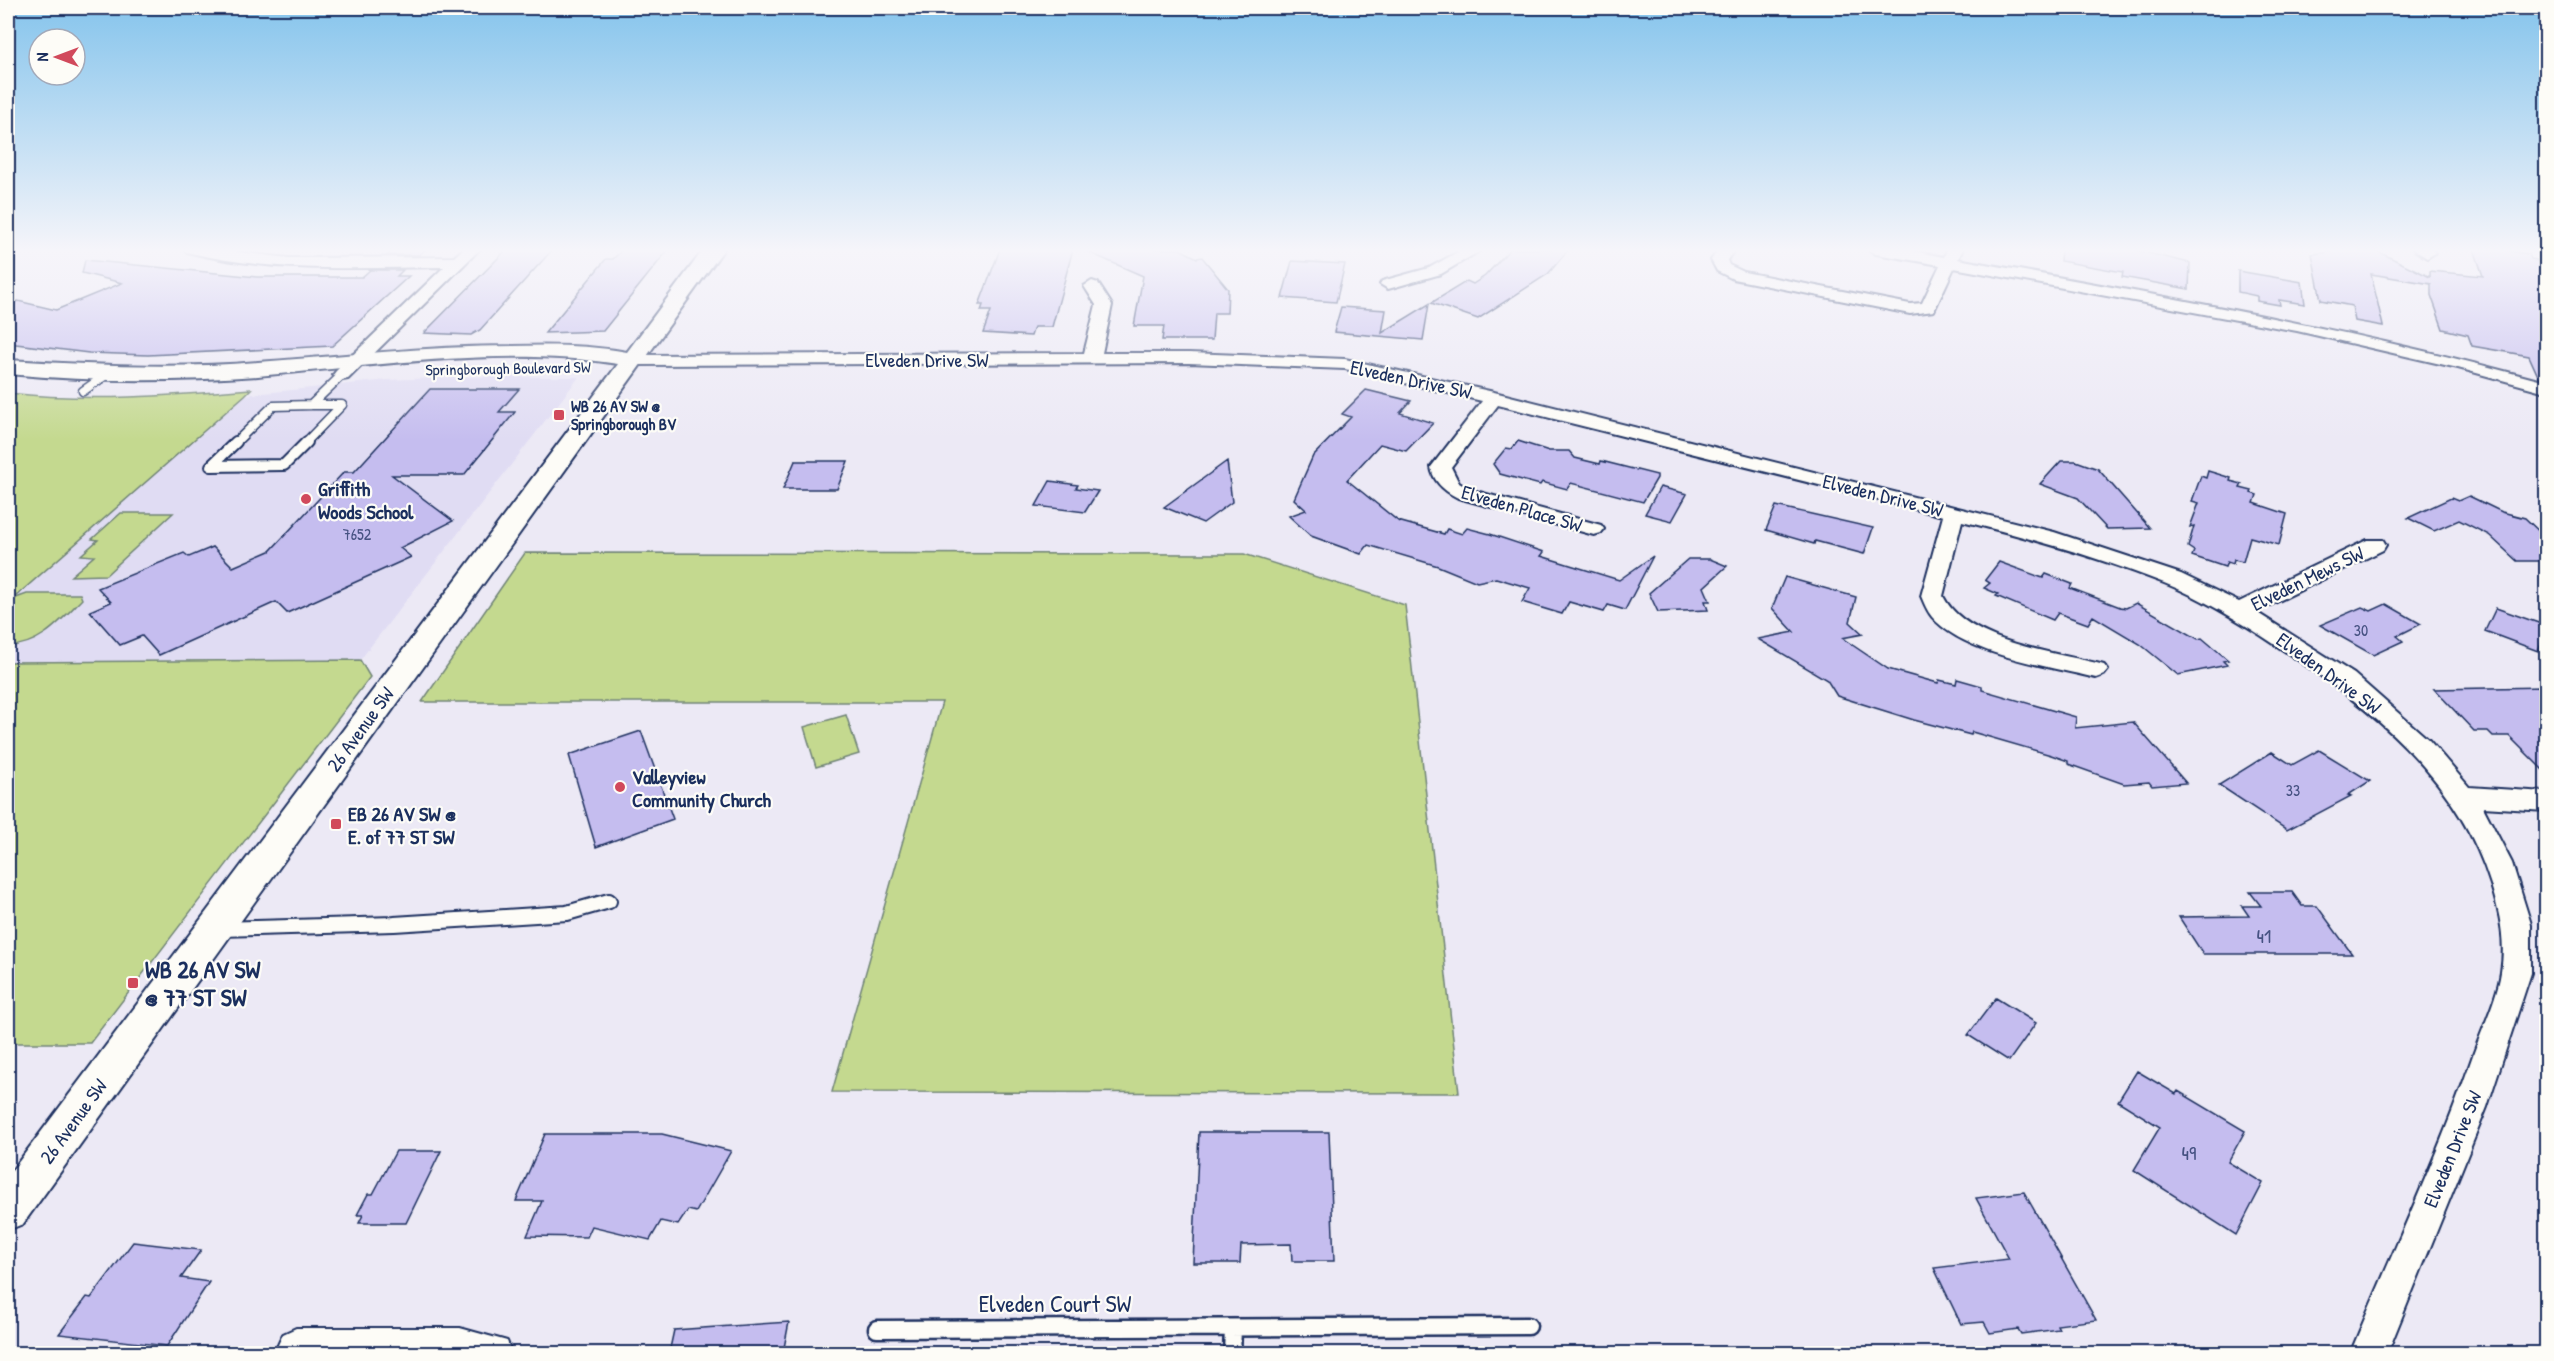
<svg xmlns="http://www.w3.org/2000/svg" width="2554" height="1361" font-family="'Patrick Hand',sans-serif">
	<rect width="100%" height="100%" fill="#ece9f5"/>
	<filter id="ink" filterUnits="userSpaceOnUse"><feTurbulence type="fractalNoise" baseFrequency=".0167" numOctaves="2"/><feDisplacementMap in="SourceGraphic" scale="12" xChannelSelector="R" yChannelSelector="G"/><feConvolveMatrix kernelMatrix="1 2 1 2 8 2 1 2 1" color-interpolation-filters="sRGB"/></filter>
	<g filter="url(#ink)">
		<path fill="#e0dcf3" d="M460,377h119l-219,283 -352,2v-59l237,-208 142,-15z"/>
		<path fill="#c4d98f" stroke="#708476" stroke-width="1.5" d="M251,389l-6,6 -237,208v-210c81,9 162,3 243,-4z
			M121,513h52l-67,62 -35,1 23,-20 -13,-1 17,-15 -6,-1z
			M525,553l719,1 161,51 54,488 -627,-1 110,-390h-520z
			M27,594h53l2,5c-21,21 -42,47 -74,47v-41l8,-7z
			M360,660l10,17 -280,366h-82v-381z
			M846,715l13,39 -43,13 -12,-40z"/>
		<path fill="#c5bdef" stroke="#1b2f5e" stroke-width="1.5" d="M394,249h32l-7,6h-32z
			M507,249h46l-73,81 -9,5 -47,-2z
			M623,249l45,1 -65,81 -58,2 61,-74h7z
			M1000,249h73l-21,78h-18l-3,9 -48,-3 8,-22h-10l2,-6h-4z
			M1081,249h99l17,9 5,-1 26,32 -1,24h-13l-2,27h-50l2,-14h-30l9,-50z
			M1510,249h59l-21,25 -70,45 -47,-16 36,-22 6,3 12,-8z
			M2061,249h70l59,14 -1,26 -67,-12 1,-5 -63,-11z
			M2355,249h18l57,28v-6l53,5 -9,-27h22l33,5 2,5 6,1 4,12h6v108l-8,-2 -10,-22 -57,-10 -4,-11 -25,-6 -12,-34v-11l-60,-10 12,52 -28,-5 -3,-15 -31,-6 -9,-46z
			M85,260l172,17h105l8,-7h33l-6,6h12l-77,70 -184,9 -59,-2 -81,-10v-38l10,-4 38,9 66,-27 -40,-10z
			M1292,261l53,3 -9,38 -54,-4z
			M2238,271l64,11 3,22 -26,-4 1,5 -23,-4v-5l-19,-4z
			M1429,304l-6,36 -89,-8 7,-25 45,3 -4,23z
			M430,389h89l-20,23h16l-51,63h-72l61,46 -53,27 11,9 -124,56 -11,-11 -117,53 -17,-19 -22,9 -30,-34 21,-9 -13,-14 86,-35 5,4 24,-10 20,20 37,-16 74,-79h10z
			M1366,390l45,11 -11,12 33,10 -27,28 -26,-7 -33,36 51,41 46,13 3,-5 15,5 5,-6 23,6 54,18 -3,4 78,24 34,-24 -28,54 -17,-5 -4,7 -35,-10 -7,12 -40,-12 8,-14 -34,-10 -19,4 -39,-16 -70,-21 -7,9 -50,-18 -22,-20 17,-6 -12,-11 19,-43 38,-39 -9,-3z
			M1518,441l31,10h20l6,7 25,6 1,-3 56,14v3l-14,24 -72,-19 -4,6 -25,-7 -2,3 -40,-11 -7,-10 13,-16 6,1z
			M795,461h53l-11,28h-54z
			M1227,461l5,41 -29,21 -39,-16z
			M2061,461h15l22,8 52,59 -43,1 -29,-31 -38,-14z
			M2208,471l23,7 -1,3 12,3 -2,4 12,3 -1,2 6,2 -3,8 33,11 -8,31 -29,-8 -7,25 -9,-2 -1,4 -6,-2 -2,5 -33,-11 2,-5 -6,-4 6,-21 -4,1 9,-24 -7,-2 9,-25 5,2z
			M1050,481l28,4 -2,3 22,3 -13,21 -49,-6z
			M1660,487l27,7 -15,27 -27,-7z
			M2469,496l33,16 23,6 22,21v22h-30l-28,-26 -30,-15 -25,11 -26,-13 43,-20 7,3z
			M1776,506l97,22 -9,26 -49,-13 -1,3 -48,-14z
			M1688,559h22l17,7 -23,21 6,14h-5l3,9 -50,2 -9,-19z
			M1999,562l44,16 3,-4 26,10 -2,4 50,19 6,1 10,-5 62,36 4,-1 26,22 -5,1 4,4 -49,10 -38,-31 -47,-28 -5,8 -30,-11 -5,7 -57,-24 2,-2 -14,-6 6,-5 -5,-3z
			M1785,577l71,20 -6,25 13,12 -21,4 46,31 50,14 1,-3 17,4 1,-5 25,7v4l94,27 -1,11 58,-6 53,61 -34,3 -3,-4 -25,2 -56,-20v-3l-17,-6 -79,-23 -1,3 -57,-15 -77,-24 -10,-16 -69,-41 36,-7 -22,-24z
			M2386,604l35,20 -24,12 6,5 -30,14 -53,-30 42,-18 9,4z
			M2496,608l51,18 -9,25 -53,-20z
			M2547,687v87l-38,-38h-16l-5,-5h-14l-40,-42z
			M641,731l32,88 -77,28 -27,-92z
			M2319,750l51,31 -22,14 3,1 -64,34 -68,-45 53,-33 20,13z
			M2250,892h42l10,14h15l35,48h-149l-24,-37 70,-1 -7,-10h19z
			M1996,998l40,25 -27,38 -41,-26z
			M2137,1071l39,23 2,-3 67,40 -17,31 35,21 -27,52 -102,-65 26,-43 -42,-26z
			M1199,1132h130l5,129h-42l-1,-17 -50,1 -1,18h-47z
			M545,1134h117l69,17 -35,61 -8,-2 -10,15 -17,-4 -11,19 -58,-14 -5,11 -60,-1 15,-35h-26z
			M396,1151h45l-35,72h-47l4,-8h-6l11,-21h5z
			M2024,1192l72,128 -39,5 2,4 -38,5 -3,-5 -28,4 -6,-11 -23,2 -27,-56 75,-9 -33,-61z
			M133,1242l68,8 -20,28 28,4 -42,64 -108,-12 28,-37 4,1z
			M789,1322l-6,31h-114l5,-23z"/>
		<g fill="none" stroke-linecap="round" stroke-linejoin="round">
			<defs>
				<path id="service-far3" d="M83,391l23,-16
					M311,405l31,-30
					M235,443l38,-37 38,-1
					M305,443l37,-38h-31"/>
				<path id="service-far2" d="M236,442l-25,24 73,-1 23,-23"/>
				<path id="service-far1" d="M221,929l173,-5 173,-11 42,-12"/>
				<path id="service" d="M877,1329l651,-3
					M1232,1354l1,-26"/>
				<path id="minor" d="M184,249h29l76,9 165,-1 9,-8h17l-132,130 -6,1 -9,-5 3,-4 108,-104c-86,1 -173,6 -257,-15z
					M1463,249h20l-42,25 -53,15 -8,-5 2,-3 47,-13z
					M1719,249h16l-8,11 2,5 15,7 166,32 12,-1 18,-38 -64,-11 -8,-5h34l42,8 3,-8h16l-5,10c198,36 395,70 588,123v10l-88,-24 -161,-37 -343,-63 -20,43 -24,3 -177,-35 -16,-8 -6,-11z
					M2413,249h19l3,4 -8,5z
					M1092,281l6,2 14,22 -10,48h87l156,6 149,33 560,140 127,42 58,28 128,-62h16l3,5 -3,5 -127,62 98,62 75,66 40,47 77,5v19l-63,-4 29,56 19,61v49l-44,134 -100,247h-37c41,-100 88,-197 123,-299 9,-26 24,-56 28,-83 5,-31 -1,-58 -10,-87 -33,-108 -123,-180 -214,-239 -36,-24 -73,-47 -113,-63 -65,-26 -134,-45 -202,-62l-19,75c24,48 114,56 161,69l4,5 -4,5 -8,3c-48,-12 -131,-23 -164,-61 -5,-6 -8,-14 -11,-21l22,-80 -445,-111 -47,62 8,16 13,7 129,35 3,4 -3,4 -7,2 -136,-37c-12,-6 -25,-16 -27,-31l51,-66 -137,-32 -156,-6 -556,2 -9,-5 9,-5 451,-2 12,-48 -12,-19z
					M296,1328h164l47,13 5,13h-232l-3,-7 6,-13z"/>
				<path id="tertiary" d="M704,249h20l-701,975 -15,6v-54l610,-812c-114,-18 -245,2 -360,12 -83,6 -166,6 -250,-2v-14c84,5 166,9 250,2 85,-6 170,-16 255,-16 38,-1 76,-1 114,6z"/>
			</defs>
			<use href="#service-far3" stroke="#1b2f5e" stroke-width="11"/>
			<use href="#service-far2" stroke="#1b2f5e" stroke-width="14"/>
			<use href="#service-far1" stroke="#1b2f5e" stroke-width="18"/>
			<use href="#service" stroke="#1b2f5e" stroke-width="21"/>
			<use href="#minor" stroke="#1b2f5e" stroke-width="4"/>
			<use href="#tertiary" stroke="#1b2f5e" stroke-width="4"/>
			<use href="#service-far3" stroke="#fdfcf7" stroke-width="8"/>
			<use href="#service-far2" stroke="#fdfcf7" stroke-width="10"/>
			<use href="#service-far1" stroke="#fdfcf7" stroke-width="14"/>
			<use href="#service" stroke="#fdfcf7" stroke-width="16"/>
			<use href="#minor" fill="#fdfcf7" fill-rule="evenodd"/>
			<use href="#tertiary" fill="#fdfcf7" fill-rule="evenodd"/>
		</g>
	</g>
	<linearGradient id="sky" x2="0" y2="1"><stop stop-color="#85c4ec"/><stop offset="0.57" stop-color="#f6f5fa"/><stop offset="1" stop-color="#f6f5fa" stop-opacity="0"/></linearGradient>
	<rect width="2554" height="440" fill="url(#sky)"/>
	<g fill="#d1495b" stroke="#fdfcf7" stroke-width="2">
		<rect x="553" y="409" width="12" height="12" rx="3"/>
		<circle cx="306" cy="499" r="6"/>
		<circle cx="620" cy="787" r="6"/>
		<rect x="330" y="818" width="12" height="12" rx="3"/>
		<rect x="127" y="977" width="12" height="12" rx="3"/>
	</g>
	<g text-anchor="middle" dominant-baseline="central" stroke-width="4.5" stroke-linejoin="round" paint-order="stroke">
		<g font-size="16" fill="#1b2f5e" stroke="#fdfcf7">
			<text transform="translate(508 368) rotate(-1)">Springborough Boulevard SW</text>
		</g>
		<g font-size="16" font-weight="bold" fill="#1b2f5e" stroke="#fdfcf7" text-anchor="start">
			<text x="571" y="406">WB 26 AV SW @<tspan x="571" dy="18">Springborough BV</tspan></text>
		</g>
		<g font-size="16" fill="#465282">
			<text x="357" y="534">7652</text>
			<text x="2361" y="630">30</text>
			<text x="2293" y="790">33</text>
		</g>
		<g font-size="20" fill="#1b2f5e" stroke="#fdfcf7">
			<text x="927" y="359">Elveden Drive SW</text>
			<text transform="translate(1411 379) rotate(12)">Elveden Drive SW</text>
			<text transform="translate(1883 495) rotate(14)">Elveden Drive SW</text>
			<text transform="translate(1522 508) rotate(16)">Elveden Place SW</text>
			<text transform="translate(2307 578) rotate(-26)">Elveden Mews SW</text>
			<text transform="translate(2329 673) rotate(36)">Elveden Drive SW</text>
			<text transform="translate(360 729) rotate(-54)">26 Avenue SW</text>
			<text transform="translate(73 1121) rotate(-54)">26 Avenue SW</text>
			<text transform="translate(2452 1149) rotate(-68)">Elveden Drive SW</text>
		</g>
		<g font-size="20" font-weight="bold" fill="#1b2f5e" stroke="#fdfcf7" text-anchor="start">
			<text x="318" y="488">Griffith<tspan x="318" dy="23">Woods School</tspan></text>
			<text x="632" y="776">Valleyview<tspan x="632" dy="23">Community Church</tspan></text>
			<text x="348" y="813">EB 26 AV SW @<tspan x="348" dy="23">E. of 77 ST SW</tspan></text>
		</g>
		<g font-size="20" fill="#465282">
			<text x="2264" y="935">41</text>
			<text x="2189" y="1152">49</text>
		</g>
		<g font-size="24" font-weight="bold" fill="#1b2f5e" stroke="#fdfcf7" text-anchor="start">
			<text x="145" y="969">WB 26 AV SW<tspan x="145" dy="28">@ 77 ST SW</tspan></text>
		</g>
		<g font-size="24" fill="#1b2f5e" stroke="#fdfcf7">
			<text x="1055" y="1303">Elveden Court SW</text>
		</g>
	</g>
	<rect width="2554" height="1361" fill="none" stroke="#fdfcf7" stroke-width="30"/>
	<rect x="15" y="15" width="2524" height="1331" fill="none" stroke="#1b2f5e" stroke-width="2" filter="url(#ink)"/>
	<g transform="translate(57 57) rotate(270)"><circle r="28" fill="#fdfcf7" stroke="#a3aaba" stroke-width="1.5"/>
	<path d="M0-4.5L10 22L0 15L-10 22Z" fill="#d1495b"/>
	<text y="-9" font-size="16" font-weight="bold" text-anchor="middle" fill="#1b2f5e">N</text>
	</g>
</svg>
